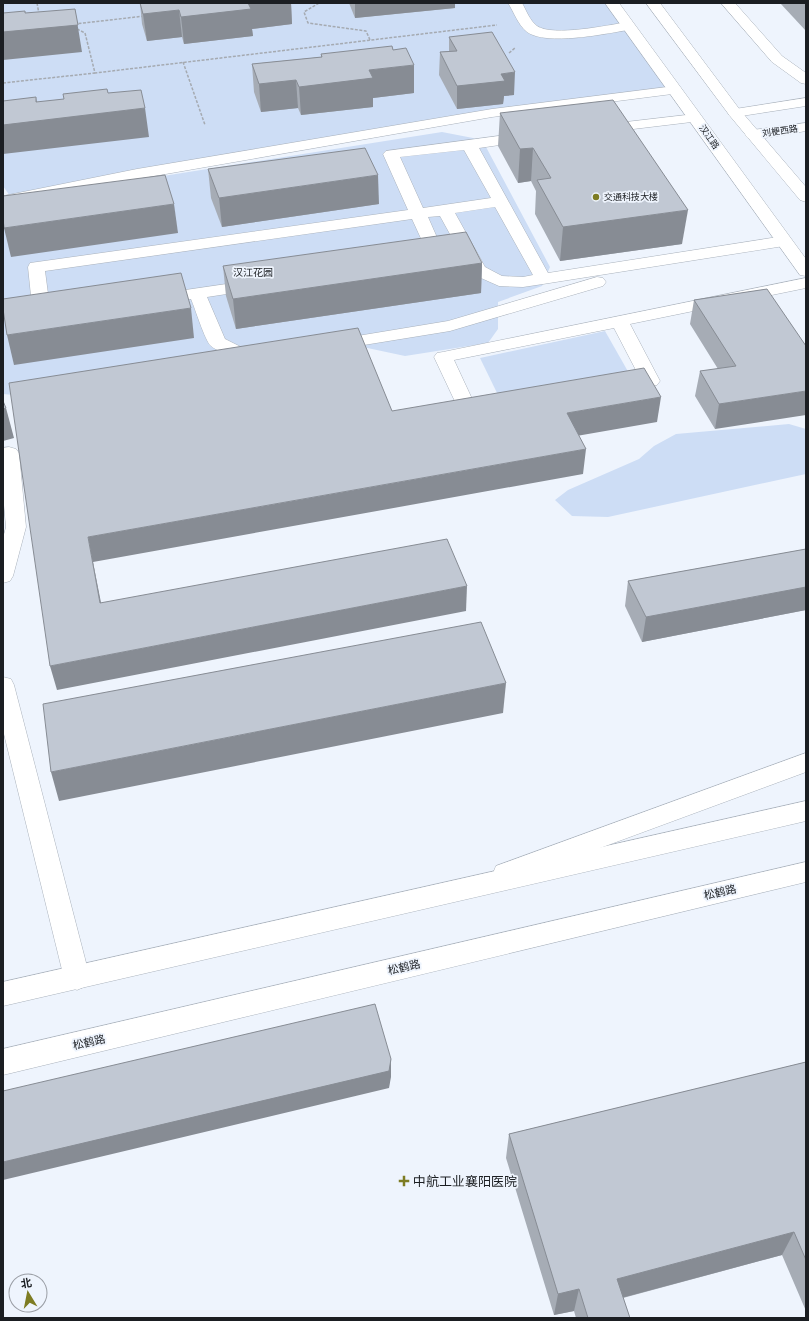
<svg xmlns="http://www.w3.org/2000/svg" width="809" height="1321" viewBox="0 0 809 1321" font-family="'IBM Plex Sans','Noto Sans SC',sans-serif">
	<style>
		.green { fill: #cdddf5 }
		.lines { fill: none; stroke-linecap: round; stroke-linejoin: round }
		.minor-casing { stroke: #aab2bc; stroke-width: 1 }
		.major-casing { stroke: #aab2bc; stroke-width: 1 }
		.path { stroke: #a5aab1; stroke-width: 1.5; stroke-dasharray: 3 1.5; stroke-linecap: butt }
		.minor { fill: #fff; fill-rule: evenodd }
		.major { fill: #fff; fill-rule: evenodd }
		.wall { fill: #a6acb5 }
		.shaded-wall { fill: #878c94 }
		.building { fill: #c1c8d3; stroke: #878c94 }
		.poi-dot { fill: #7d7c23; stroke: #eef4fd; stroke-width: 1.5 }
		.labels { text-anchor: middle; stroke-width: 3.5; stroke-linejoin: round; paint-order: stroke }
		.far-street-label { font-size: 9px; fill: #1b1e22; stroke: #eef4fd }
		.far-poi-label { font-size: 9px; fill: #1b1e22; stroke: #eef4fd; text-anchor: start }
		.far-neighbourhood-label { font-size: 10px; fill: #1b1e22; stroke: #eef4fd }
		.street-label { font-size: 11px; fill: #1b1e22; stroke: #eef4fd }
		.near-poi-label { font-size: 13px; fill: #1b1e22; stroke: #eef4fd; text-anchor: start }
	</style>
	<rect width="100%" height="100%" fill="#eef4fd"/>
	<g class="green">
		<path d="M3 3H612L675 90 492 113 12 199 3 186Z"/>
		<path d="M442 132 473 138 486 147 550 267 542 286 498 302V329L488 343 405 356 358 346 24 396 3 394V205L157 177Z"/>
		<path d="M605 331 630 375 498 395 480 358Z"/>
		<path d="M789 424 806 429V474L608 517 572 516 555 500 568 490 639 459 654 446 676 434Z"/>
	</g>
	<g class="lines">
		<defs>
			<g id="minor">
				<path d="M508 3H522C526 10 530 21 537 26 553 37 609 25 628 22L633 23 635 26 633 29 628 30C604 34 547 46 527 32 518 25 514 12 508 3Z"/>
				<path d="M721 3H735L782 56 806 73V84L801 83 772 62Z"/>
				<path d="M675 86 680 87 682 90 680 93 492 117 137 179 3 206V196L137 169 492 109Z"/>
				<path d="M806 98V106L735 117 730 116 728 113 730 110 735 109Z"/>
				<path d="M695 114 700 115 702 118 700 121 600 133 595 132 593 129 595 126 600 125Z"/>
				<path d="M806 123V131L753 140 748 138 745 135 748 132 753 130Z"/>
				<path d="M529 132 534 134 537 137 534 140 479 148 548 273 784 236 790 238 792 241 790 244 784 246 543 284 523 287 499 286 472 274 440 216 428 217 446 258 444 262 438 263 432 262 430 258 412 219 45 271 50 309 56 310 59 314 56 318 42 320 36 319 33 315 28 267 30 263 408 210 383 154 386 151ZM464 150 491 198 423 208 400 157ZM495 207 533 275 523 277 502 276 485 267 455 213Z"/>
				<path d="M597 277 603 278 606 282 603 286 450 331 333 350 327 349 324 345 327 341 333 340 448 321Z"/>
				<path d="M806 278V288L630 324 660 381 657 385C647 388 635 392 625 389L622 385 625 381 640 378 614 328 454 360 474 403 486 401 493 403 495 407 493 411 468 416 461 414 459 410 434 357 437 353 443 352Z"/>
				<path d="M254 280 260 281 263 285 260 289 207 297 225 339 241 347 264 352 267 356 264 360C251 363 222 355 211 346 205 341 195 308 191 299L158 304 152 303 149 299 152 295 158 294Z"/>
				<path d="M9 447 16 449 19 453 26 527 13 576 10 581 3 583V538L6 527 3 494V448Z"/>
				<path d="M3 677 11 679 14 685 90 978 86 986 77 990 68 986 64 978 3 730Z"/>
				<path d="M806 753V772L505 883 496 880 493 873 496 866Z"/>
			</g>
			<g id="major">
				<path d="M605 3H619L806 259V276L800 275Z"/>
				<path d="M646 3H660L740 110 806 187V202L800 200 730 116Z"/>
				<path d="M806 801V821L3 1006V982Z"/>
				<path d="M806 862V882L3 1075V1049Z"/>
			</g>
		</defs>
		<use href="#minor" class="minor-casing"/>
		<use href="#major" class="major-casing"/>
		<g class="path">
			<path d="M37 3 39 14"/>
			<path d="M319 3 304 12 308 23 366 31 370 40"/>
			<path d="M74 24 145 16"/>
			<path d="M77 29 85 33 95 73 497 25"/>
			<path d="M509 53 515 48"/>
			<path d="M183 62 205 125"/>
			<path d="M3 83 95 73"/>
		</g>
		<use href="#minor" class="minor"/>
		<use href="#major" class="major"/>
	</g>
	<g class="wall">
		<path d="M140 3H291L292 24 252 29 253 36 184 44 182 37 147 41 142 24Z"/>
		<path d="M349 3H455V8L355 18Z"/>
		<path d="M780 3H806V31Z"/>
		<path d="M449 37 514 95 504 96 503 104 457 109 439 75 440 52 449 51Z"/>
		<path d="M321 54 414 93 373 98V107L301 115 298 108 261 112 254 92 252 64 321 57Z"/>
		<path d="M500 113 682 244 560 261 535 214 536 191 531 181 518 183 498 146Z"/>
		<path d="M208 169 379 204 222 227 211 198Z"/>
		<path d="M482 263 481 293 236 329 226 296 223 266Z"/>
		<path d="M767 289 715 429 695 396 700 371 718 369 690 324 694 300Z"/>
		<path d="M806 549V610L642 642 625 606 628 581Z"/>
		<path d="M806 1062V1311L782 1255 623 1298 630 1318H576L574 1311 554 1315 506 1158 509 1134Z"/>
	</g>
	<g class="shaded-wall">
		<path d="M248 3H291L292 24 252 29 253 36 184 44 181 17Z"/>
		<path d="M355 3H455V8L355 18Z"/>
		<path d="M75 9 82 52 3 60V32L25 11 28 30Z"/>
		<path d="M179 10 182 37 147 41 143 14Z"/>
		<path d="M414 65V93L373 98V107L301 115 299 87 369 70Z"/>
		<path d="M515 72 514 95 504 96 503 104 457 109V86L501 74Z"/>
		<path d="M296 80 298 108 261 112 259 84Z"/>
		<path d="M36 97 40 120 145 108 149 137 3 154V125Z"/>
		<path d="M533 148 531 181 518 183 520 149Z"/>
		<path d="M378 175 379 204 222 227 219 198Z"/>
		<path d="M174 204 178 233 11 257 4 228Z"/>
		<path d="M688 210 682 244 560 261 563 227Z"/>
		<path d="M482 263 481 293 236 329 233 299Z"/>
		<path d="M191 308 194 338 14 365 7 335Z"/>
		<path d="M806 391V415L715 429 719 404Z"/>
		<path d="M661 397 657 422 565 438 567 413Z"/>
		<path d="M6 408 14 438 3 441V409Z"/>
		<path d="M586 449 583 474 93 562 106 628 100 603 88 537Z"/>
		<path d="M467 586 466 611 57 690 50 666Z"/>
		<path d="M806 587V610L642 642 646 617Z"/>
		<path d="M506 683 503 713 59 801 51 772Z"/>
		<path d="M391 1059V1077L389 1088 3 1180V1162Z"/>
		<path d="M794 1232 782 1255 610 1301 617 1279Z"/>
		<path d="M579 1289 574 1311 554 1315 558 1294Z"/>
	</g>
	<g class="building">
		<path d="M140 3H248L251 9 181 17 179 10 143 14Z"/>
		<path d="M75 9 78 25 3 32V13L25 11V13Z"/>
		<path d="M492 32 515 72 501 74 505 81 457 86 440 52 457 51 449 37Z"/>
		<path d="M392 46 393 50 406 48 414 65 369 70 373 78 299 87 296 80 259 84 252 64 322 57 321 54Z"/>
		<path d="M107 89 108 93 141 90 145 108 3 125V101L36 97V102L64 99 63 94Z"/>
		<path d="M613 100 688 210 563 227 537 180 551 178 533 148 520 149 500 113Z"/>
		<path d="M365 148 378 175 219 198 208 169Z"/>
		<path d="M165 175 174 204 4 228 3 218V196Z"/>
		<path d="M466 232 482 263 233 299 223 266Z"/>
		<path d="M181 273 191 308 7 335 3 309V299Z"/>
		<path d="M767 289 806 346V391L719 404 700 371 736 366 694 300Z"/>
		<path d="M358 328 392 411 644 368 661 397 567 413 586 449 88 537 100 603 447 539 467 586 50 666 9 383Z"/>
		<path d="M3 401 6 408 3 409Z"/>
		<path d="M806 549V587L646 617 628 581Z"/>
		<path d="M481 622 506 683 51 772 43 704Z"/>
		<path d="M375 1004 391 1059 389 1071 3 1162V1091Z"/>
		<path d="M806 1062V1260L794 1232 617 1279 630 1318H588L579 1289 558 1294 509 1134Z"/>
	</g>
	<g class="poi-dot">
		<circle cx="596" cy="197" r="4"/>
		<path d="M402 1175h4v4h4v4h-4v4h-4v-4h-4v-4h4z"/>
	</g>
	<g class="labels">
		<g class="far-street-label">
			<text transform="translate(780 131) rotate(-8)" y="3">刘梗西路</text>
			<text transform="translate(709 137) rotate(54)" y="3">汉江路</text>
		</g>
		<g class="far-poi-label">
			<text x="604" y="200">交通科技大楼</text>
		</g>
		<g class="far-neighbourhood-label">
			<text x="253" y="276">汉江花园</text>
		</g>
		<g class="street-label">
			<text transform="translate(720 892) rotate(-13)" y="4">松鹤路</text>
			<text transform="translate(404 967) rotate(-13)" y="4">松鹤路</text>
			<text transform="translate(89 1042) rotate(-13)" y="4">松鹤路</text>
		</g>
		<g class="near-poi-label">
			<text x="413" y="1186">中航工业襄阳医院</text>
		</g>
	</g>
	<rect width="809" height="1321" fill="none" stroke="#1b1e22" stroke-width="8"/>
	<g transform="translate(28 1293) rotate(350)"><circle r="19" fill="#eef4fd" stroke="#9a9ea5"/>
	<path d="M0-3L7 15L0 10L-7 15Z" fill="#7d7c23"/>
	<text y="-6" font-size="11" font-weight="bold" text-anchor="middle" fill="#1b1e22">北</text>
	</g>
</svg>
